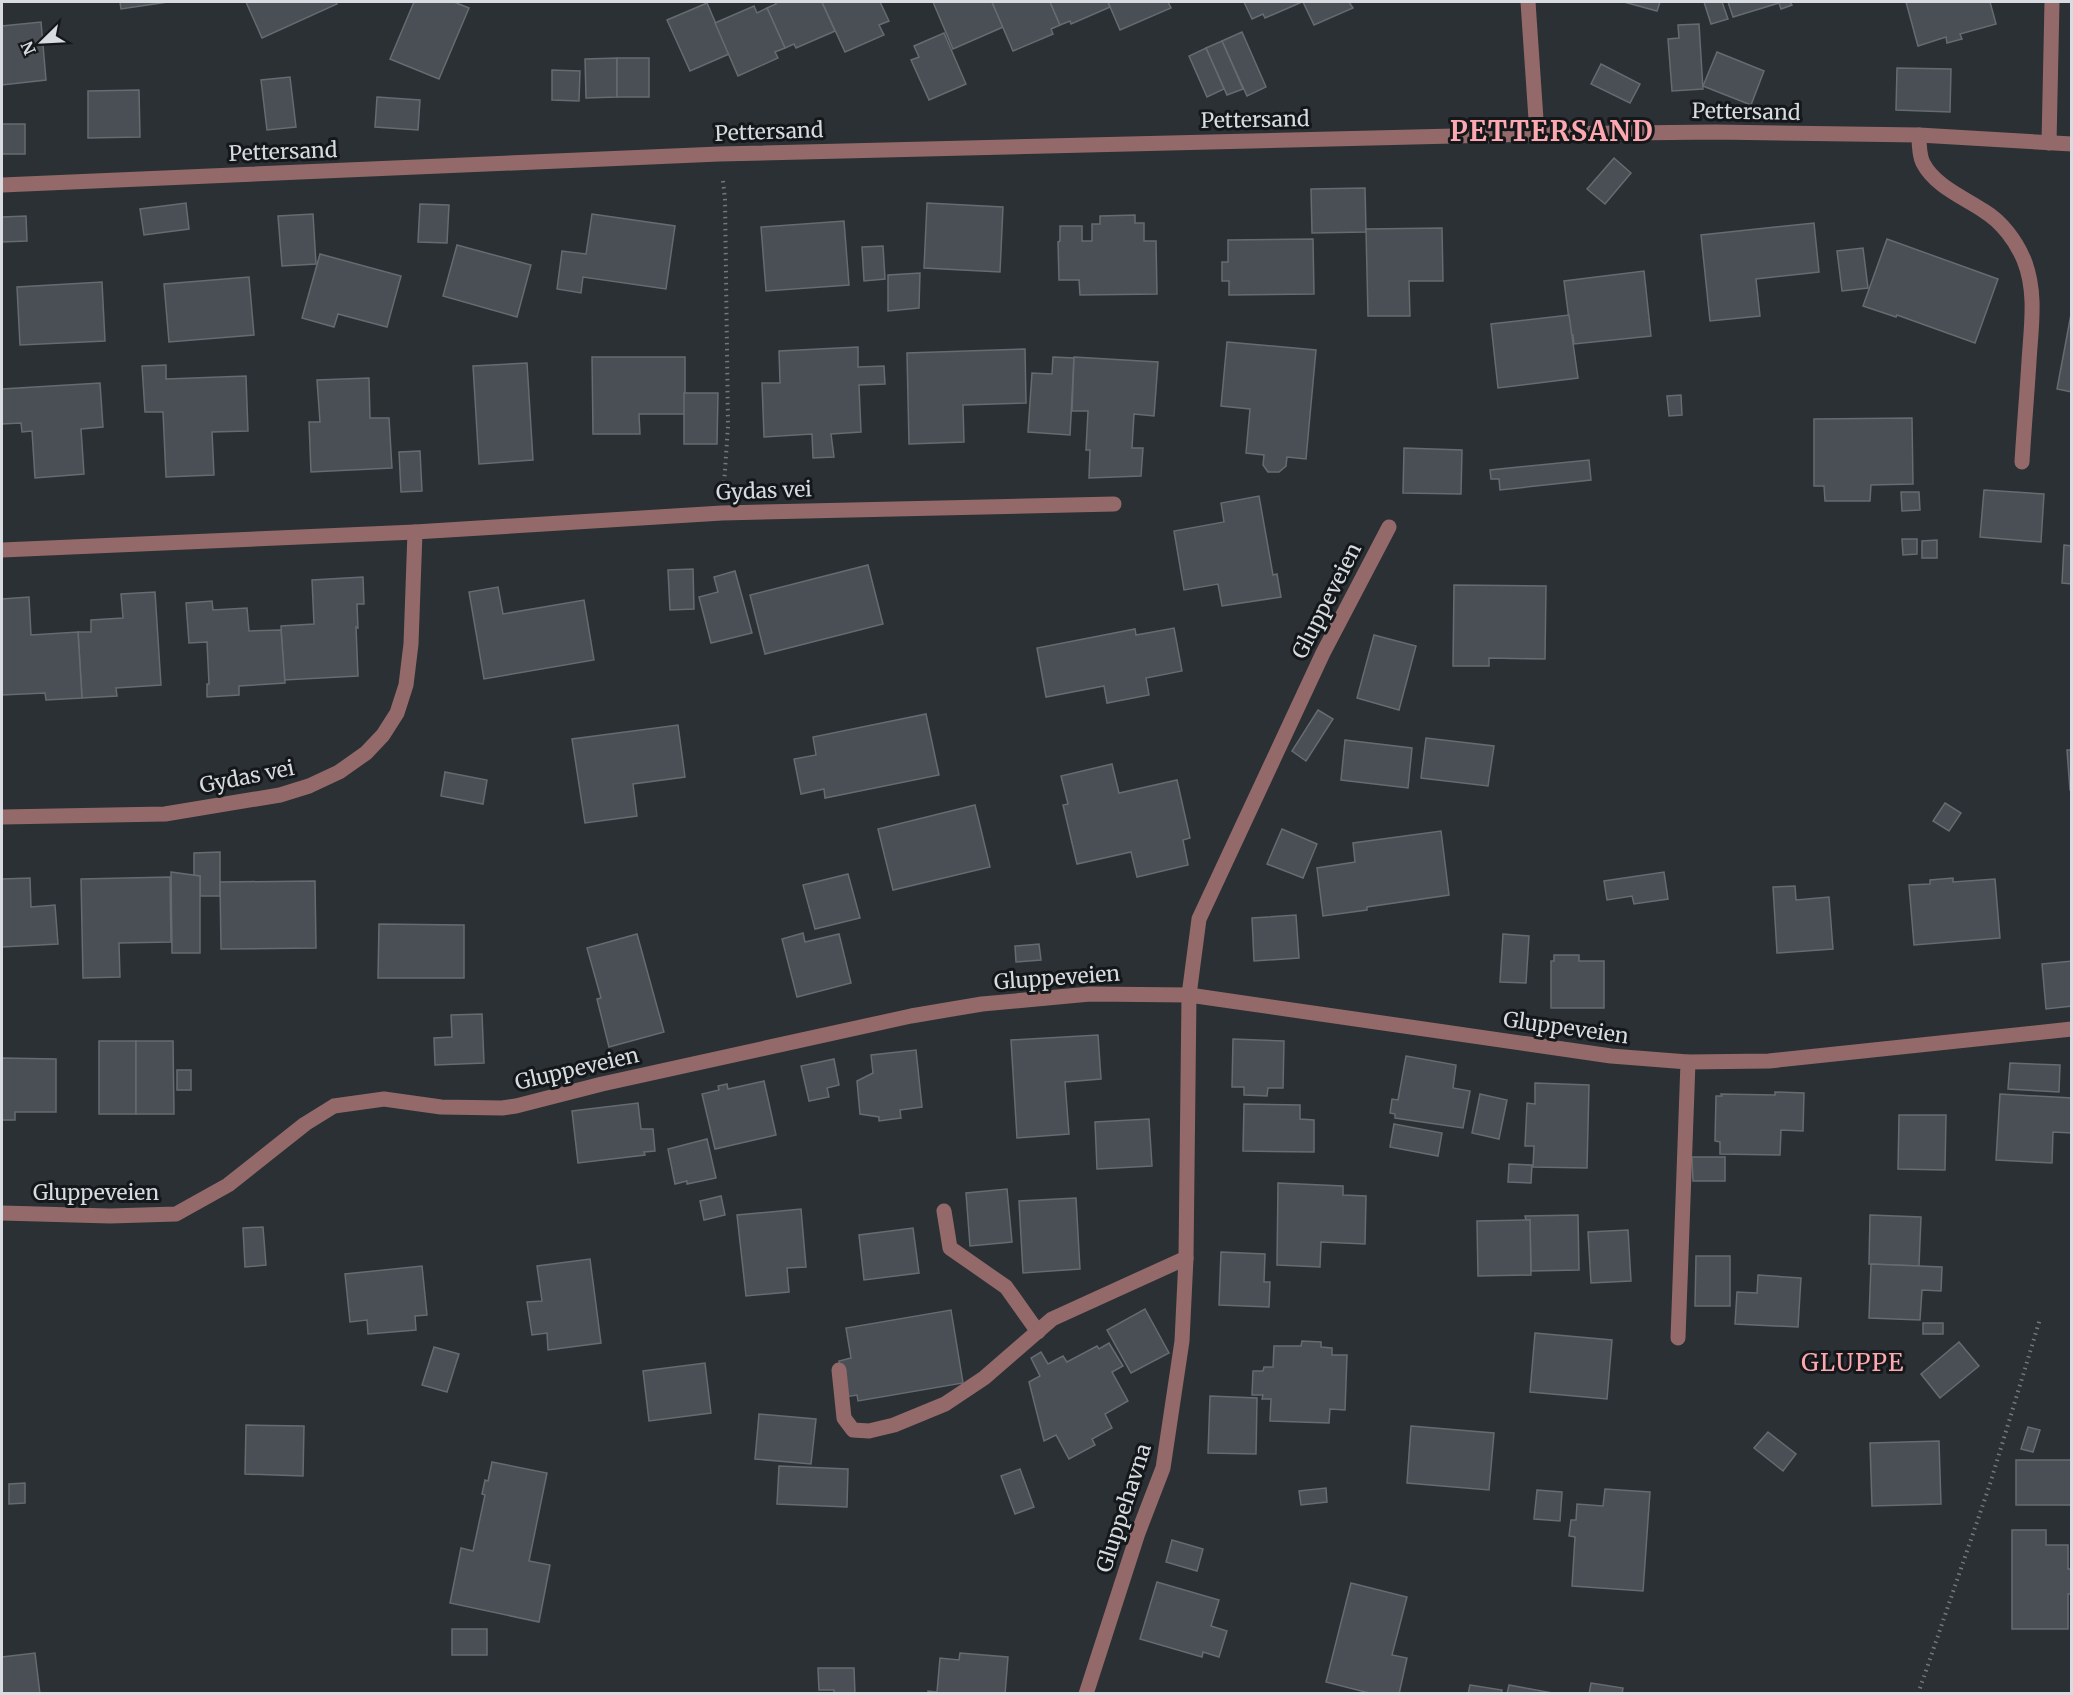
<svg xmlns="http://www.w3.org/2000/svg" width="2073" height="1695" viewBox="0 0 2073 1695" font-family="Merriweather,serif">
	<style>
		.building { fill: #4a4f55; stroke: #656b71; stroke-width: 1.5 }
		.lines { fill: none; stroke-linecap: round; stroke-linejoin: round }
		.path { stroke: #74787c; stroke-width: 4; stroke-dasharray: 1.5 4.5; stroke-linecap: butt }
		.minor { stroke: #936a69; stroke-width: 15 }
		.labels { text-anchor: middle; stroke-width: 6; stroke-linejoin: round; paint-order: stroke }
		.street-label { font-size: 21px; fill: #d8dbdf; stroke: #15181a }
		.quarter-label { font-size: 24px; letter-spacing: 1.5px; fill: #fda8b0; stroke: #15181a }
		.district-label { font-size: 27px; font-weight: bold; letter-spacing: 1.5px; fill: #fda8b0; stroke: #15181a }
	</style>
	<rect width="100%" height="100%" fill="#2b3035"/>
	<g class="building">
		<path d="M120 2H168L121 9Z"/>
		<path d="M246 2H336L337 4 262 38Z"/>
		<path d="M414 2H454L469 8 439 79 390 59Z"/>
		<path d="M775 2H822L835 31 796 48 794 44 785 48 767 8 776 4Z"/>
		<path d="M822 2H880L889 21 879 25 884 35 845 52Z"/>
		<path d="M933 2H992L1003 27 953 49Z"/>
		<path d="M992 2H1050L1060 25 1051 29 1053 34 1013 51Z"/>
		<path d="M1050 2H1108L1110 7 1071 24 1070 21 1060 25Z"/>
		<path d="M1108 2H1168L1171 8 1120 30Z"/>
		<path d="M1244 2H1302L1265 18 1263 14 1252 19Z"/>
		<path d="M1303 2H1349L1353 8 1314 25Z"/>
		<path d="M1624 2H1660L1657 11Z"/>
		<path d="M1704 2H1722L1728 19 1711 24Z"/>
		<path d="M1728 2H1790L1792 5 1781 9 1779 3 1733 17Z"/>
		<path d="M1906 2H1990L1996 24 1960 34 1962 39 1947 43 1946 37 1918 46Z"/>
		<path d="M707 3 729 54 690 71 667 20Z"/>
		<path d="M754 6 757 13 767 8 785 48 775 52 778 58 738 76 715 23Z"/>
		<path d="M41 22 46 80 2 85V26Z"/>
		<path d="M1699 24 1703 89 1672 91 1668 39 1679 38 1678 25Z"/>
		<path d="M1242 32 1266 87 1247 96 1222 41Z"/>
		<path d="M944 33 966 84 929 100 911 60 919 57 914 46Z"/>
		<path d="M1222 41 1243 89 1227 95 1206 48Z"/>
		<path d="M1206 48 1224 89 1207 97 1189 56Z"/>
		<path d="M1717 52 1764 71 1751 105 1703 86Z"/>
		<path d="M617 58V97L586 98 585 59Z"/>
		<rect x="617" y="58" width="32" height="39"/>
		<path d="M1601 64 1640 84 1630 103 1591 84Z"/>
		<path d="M1897 68 1951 69 1950 112 1896 110Z"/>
		<path d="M552 70 580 71 579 101 552 100Z"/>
		<path d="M290 77 296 127 267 130 261 80Z"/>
		<path d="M139 90 140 137 88 138V91Z"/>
		<path d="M377 97 420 100 418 130 375 127Z"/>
		<rect x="2" y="124" width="23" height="30"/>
		<path d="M1614 158 1631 173 1605 204 1587 189Z"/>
		<path d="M1365 188 1366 232 1312 233 1311 189Z"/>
		<path d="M186 203 189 229 144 235 140 209Z"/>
		<path d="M927 203 1003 207 1000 272 924 268Z"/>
		<path d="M420 204 449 205 447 243 418 242Z"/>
		<path d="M313 214 316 264 282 266 278 216Z"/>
		<path d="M592 214 675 226 666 289 583 277 581 293 557 289 562 251 586 254Z"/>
		<path d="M1135 215V223H1144V241H1156L1157 294 1080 295 1079 280H1059L1058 242 1060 241V226H1082V241H1092V224H1100V216Z"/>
		<path d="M26 216 27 241 2 242V217Z"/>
		<path d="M844 221 849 285 766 291 761 227Z"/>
		<path d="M1814 223 1819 272 1756 279 1760 316 1710 321 1701 235Z"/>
		<path d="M1442 228 1443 281H1409L1410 316H1368L1366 229Z"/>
		<path d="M1313 239 1314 294 1229 295V281H1222V262H1228V240Z"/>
		<path d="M1887 239 1998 279 1975 343 1897 315 1896 317 1863 306Z"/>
		<path d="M457 245 531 265 517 317 443 296Z"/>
		<path d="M883 246 885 279 864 281 862 247Z"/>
		<path d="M1863 248 1868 288 1842 291 1837 251Z"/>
		<path d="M320 254 401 276 387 327 338 314 334 327 302 318Z"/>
		<path d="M1644 271 1651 336 1574 344 1573 335H1571L1564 281Z"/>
		<path d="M920 273 919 308 888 311V275Z"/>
		<path d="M249 277 254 335 169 342 164 284Z"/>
		<path d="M102 282 105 341 20 345 17 287Z"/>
		<path d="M2072 309V392L2057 389Z"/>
		<path d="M1569 315 1578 378 1498 388 1491 324Z"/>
		<path d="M1227 342 1316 350 1306 459 1287 457 1286 466 1279 472H1268L1263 465 1264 455 1246 453 1250 409 1221 406Z"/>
		<path d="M858 347V367L884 366 885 384 859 385 861 432 831 434 834 457 813 458 812 434 764 437 762 383H780L779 351Z"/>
		<path d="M1025 349 1026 403 963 405 964 442 909 444 907 353Z"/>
		<path d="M592 357H685V414H639L640 434H593Z"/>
		<path d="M1053 357 1074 358 1070 435 1028 432 1032 373 1052 374Z"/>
		<path d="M1074 357 1158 362 1154 416 1134 414 1132 448H1143L1141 476 1089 478 1090 450H1086L1088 411H1072Z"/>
		<path d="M527 363 533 460 479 464 473 366Z"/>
		<path d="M166 365V379L246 376 248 431 212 432 214 475 166 477 163 412H145L142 366Z"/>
		<path d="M369 378 370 418H389L392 468 311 472 309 422H320L317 380Z"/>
		<path d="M100 383 103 427 81 429 84 474 35 478 32 431 22 432 21 423 2 424V389Z"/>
		<path d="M684 393H718L717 444H684Z"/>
		<path d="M1681 395 1682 415 1669 416 1667 396Z"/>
		<path d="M1912 418 1913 484 1871 485 1870 501H1825L1824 486H1814V419Z"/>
		<path d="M1404 448 1462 450 1461 494 1403 493Z"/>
		<path d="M420 451 422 491 401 492 399 452Z"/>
		<path d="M1589 460 1591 480 1500 490 1499 479H1491L1490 470Z"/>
		<path d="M1984 490 2044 494 2041 542 1980 537Z"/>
		<path d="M1901 492H1919L1920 510 1902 511Z"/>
		<path d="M1259 496 1273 575 1277 574 1281 597 1222 606 1218 584 1184 590 1174 531 1224 522 1221 503Z"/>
		<path d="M1902 539H1917V554L1903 555Z"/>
		<path d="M1937 540V558H1922V541Z"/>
		<path d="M2064 545 2072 546V584L2062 583Z"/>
		<path d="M868 565 883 624 765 654 750 595Z"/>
		<path d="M693 569 694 609 670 610 668 570Z"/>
		<path d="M735 571 752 633 711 643 699 597 718 592 714 577Z"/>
		<path d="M363 577 364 604H357L358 628 356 627 358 676 284 680 281 626 314 624 312 580Z"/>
		<path d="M1454 585 1546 586 1545 659 1489 658V666H1453Z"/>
		<path d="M498 587 503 614 584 600 594 660 484 679 469 592Z"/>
		<path d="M155 592 161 685 116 688 117 696 82 698 78 632H91V620L123 618 121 594Z"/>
		<path d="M29 597 31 635 78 632 82 698 46 700 45 693 2 695V599Z"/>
		<path d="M212 601 213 610 247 608 249 631 281 630 285 683 239 686V695L207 697V684H209L207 642 189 643 186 603Z"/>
		<path d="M1174 628 1182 671 1146 678 1149 695 1107 703 1104 686 1046 697 1037 648 1135 629 1136 635Z"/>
		<path d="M1374 635 1416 646 1399 710 1357 698Z"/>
		<path d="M1318 710 1333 719 1306 761 1292 751Z"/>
		<path d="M926 714 939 775 825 798 824 789 801 794 794 759 816 755 813 737Z"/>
		<path d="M678 725 685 777 633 784 637 816 585 823 572 739Z"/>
		<path d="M1426 738 1494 746 1488 786 1421 778Z"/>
		<path d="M1345 740 1412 748 1408 788 1341 780Z"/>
		<path d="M2067 750H2072V790H2070Z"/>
		<path d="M1112 764 1119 793 1177 780 1190 838 1183 840 1188 865 1137 877 1131 852 1077 864 1063 805 1068 804 1061 776Z"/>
		<path d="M445 772 487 780 483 804 441 796Z"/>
		<path d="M1945 803 1961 813 1949 831 1933 821Z"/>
		<path d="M975 805 990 867 893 890 878 829Z"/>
		<path d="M1282 829 1317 844 1303 878 1267 864Z"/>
		<path d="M1441 831 1449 895 1367 907V910L1323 916 1317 868 1355 862 1353 843Z"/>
		<path d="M220 852V896H200V876H194V853Z"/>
		<path d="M171 872 200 876V953H172Z"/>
		<path d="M1664 872 1668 899 1634 904 1632 896 1607 900 1604 881Z"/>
		<path d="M848 874 860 918 815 929 803 885Z"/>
		<path d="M170 877 171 942 119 943 120 977 83 978 81 879Z"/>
		<path d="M30 878 31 907 55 905 58 944 2 947V879Z"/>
		<path d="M1953 878V882L1995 879 2000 938 1914 945 1909 885 1930 884V880Z"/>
		<path d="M315 881 316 948 221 949 220 882Z"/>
		<path d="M1795 886 1796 900 1829 897 1833 949 1777 953 1773 887Z"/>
		<path d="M1296 915 1299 958 1254 961 1252 918Z"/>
		<path d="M379 924 464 925V978H378Z"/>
		<path d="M803 933 805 942 839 934 851 983 797 997 782 939Z"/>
		<path d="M637 934 664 1032 609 1047 597 999 601 998 587 948Z"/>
		<path d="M1503 934 1529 936 1526 983 1500 982Z"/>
		<path d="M1039 944 1041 960 1016 962 1015 946Z"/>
		<path d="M1554 955H1579V961H1604V1008H1551V961H1554Z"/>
		<path d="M2072 961V1006L2046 1009 2042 964Z"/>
		<path d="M482 1014 484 1063 435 1065 434 1038 452 1037 451 1015Z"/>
		<path d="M1098 1035 1101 1079 1065 1082 1069 1134 1017 1138 1011 1040Z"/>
		<path d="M1233 1039 1284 1041 1283 1088H1268L1267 1096 1244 1095V1087H1232Z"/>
		<rect x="99" y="1041" width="37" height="73"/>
		<path d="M136 1041H173L174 1114H136Z"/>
		<path d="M916 1050 922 1107 900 1110 901 1118 879 1121V1117L860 1114 857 1081 873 1073 871 1055Z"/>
		<path d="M1406 1056 1456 1065 1453 1088 1470 1091 1463 1128 1395 1118V1114L1390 1113 1392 1099 1398 1100Z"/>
		<path d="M2 1058 56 1059V1112H15V1120H2Z"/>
		<path d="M834 1059 839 1085 827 1088 829 1097 809 1101 801 1066Z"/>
		<path d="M2010 1063 2060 1065 2059 1092 2008 1089Z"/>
		<rect x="177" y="1070" width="14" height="20"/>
		<path d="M764 1081 776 1135 715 1149 702 1094 719 1090 718 1086 727 1084 728 1089Z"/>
		<path d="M1535 1083 1589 1085 1587 1168 1533 1167 1534 1146H1525L1527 1103 1535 1104Z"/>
		<path d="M1775 1092 1804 1093 1803 1131 1781 1130 1780 1155 1720 1154V1142L1715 1141 1716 1096H1722L1721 1094 1775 1095Z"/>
		<path d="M1480 1094 1507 1100 1499 1139 1472 1133Z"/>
		<path d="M2000 1094 2072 1098V1133L2053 1132 2052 1163 1996 1160Z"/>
		<path d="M638 1103 641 1129H653L655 1151 644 1152 645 1155 578 1163 572 1111Z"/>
		<path d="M1244 1104 1300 1105V1119L1314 1120V1152L1243 1151Z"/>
		<path d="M1899 1115H1946L1945 1170 1898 1169Z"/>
		<path d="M1149 1119 1152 1166 1097 1169 1095 1122Z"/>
		<path d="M1394 1124 1442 1133 1438 1156 1390 1147Z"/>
		<path d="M707 1139 716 1178 687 1184V1181L675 1184 668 1149Z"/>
		<path d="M1692 1157H1725V1181H1693Z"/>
		<path d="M1509 1164 1532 1165 1531 1183 1508 1182Z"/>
		<path d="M1278 1183 1343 1186V1195L1366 1196 1365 1244 1321 1242 1320 1267 1277 1265Z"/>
		<path d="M1007 1189 1012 1242 970 1246 966 1193Z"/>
		<path d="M721 1196 725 1215 704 1220 700 1201Z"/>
		<path d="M1076 1198 1080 1269 1023 1273 1019 1201Z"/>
		<path d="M801 1209 806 1267 787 1268 789 1292 746 1296 737 1215Z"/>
		<path d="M1578 1215 1579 1270 1531 1271 1530 1220H1526L1525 1216Z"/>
		<path d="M1870 1215 1921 1217 1919 1266 1869 1264Z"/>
		<path d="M1530 1220 1531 1275 1478 1276 1477 1221Z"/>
		<path d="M263 1227 266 1265 245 1267 243 1228Z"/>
		<path d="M913 1228 919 1273 864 1280 859 1235Z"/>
		<path d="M1628 1230 1631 1281 1591 1283 1588 1232Z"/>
		<path d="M1221 1252 1265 1254 1264 1282H1270L1269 1307 1219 1305Z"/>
		<path d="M1696 1256H1730V1306H1695Z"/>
		<path d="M590 1259 601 1343 548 1350 547 1333 532 1335 527 1302 542 1301 537 1266Z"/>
		<path d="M1871 1264 1942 1267 1941 1291 1922 1290 1920 1320 1869 1318Z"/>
		<path d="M422 1266 427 1315 415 1316 416 1330 368 1334 367 1320 350 1322 345 1274Z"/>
		<path d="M1758 1275 1801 1278 1798 1327 1735 1324 1737 1292 1757 1293Z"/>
		<path d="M1145 1309 1169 1353 1131 1373 1107 1330Z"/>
		<path d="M951 1310 963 1383 858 1401 857 1395 845 1397 839 1361 851 1358 846 1328Z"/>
		<rect x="1923" y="1323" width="20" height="11"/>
		<path d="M1535 1333 1612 1340 1607 1399 1530 1392Z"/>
		<path d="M1302 1341 1321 1342V1347L1332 1348V1355H1347L1345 1410 1330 1409 1329 1423 1270 1421 1271 1399H1262L1263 1395H1252L1253 1371H1263L1264 1367H1273L1274 1346H1301Z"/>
		<path d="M1959 1342 1979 1366 1940 1398 1921 1374Z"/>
		<path d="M1109 1343 1123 1366 1112 1372 1128 1401 1105 1414 1112 1428 1092 1439 1095 1445 1069 1459 1056 1435 1044 1441 1029 1382 1040 1376 1031 1358 1041 1352 1048 1364 1063 1356 1067 1362 1097 1346 1099 1349Z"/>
		<path d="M434 1347 459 1354 447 1392 422 1385Z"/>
		<path d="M705 1363 711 1413 649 1421 643 1371Z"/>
		<path d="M1210 1396 1257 1398 1256 1454 1208 1453Z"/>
		<path d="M759 1414 816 1419 811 1464 755 1459Z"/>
		<path d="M246 1425 304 1426 303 1476 245 1474Z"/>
		<path d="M1411 1426 1494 1433 1489 1490 1407 1483Z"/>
		<path d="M2028 1427 2040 1430 2033 1452 2021 1449Z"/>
		<path d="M1768 1432 1796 1454 1783 1471 1754 1448Z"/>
		<path d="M1939 1441 1941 1504 1872 1506 1870 1443Z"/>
		<rect x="2016" y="1460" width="56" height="45"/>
		<path d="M492 1462 547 1473 529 1561 550 1565 539 1622 450 1603 461 1548 473 1551 485 1495 482 1494 485 1480 488 1481Z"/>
		<path d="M779 1466 848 1469 847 1507 777 1504Z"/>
		<path d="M1020 1469 1034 1507 1015 1514 1001 1476Z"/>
		<path d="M25 1483V1503L9 1504V1484Z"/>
		<path d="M1326 1488 1327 1502 1301 1505 1299 1491Z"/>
		<path d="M1605 1489 1650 1492 1643 1591 1572 1586 1575 1537 1569 1536 1571 1520H1576L1577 1504 1603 1506Z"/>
		<path d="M1537 1490 1562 1492 1560 1521 1534 1519Z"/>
		<path d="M2012 1530H2046V1545H2068V1569H2071V1594H2068V1629H2012Z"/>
		<path d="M1172 1540 1203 1549 1197 1571 1166 1562Z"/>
		<path d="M1157 1582 1219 1600 1211 1626 1227 1631 1219 1657 1203 1652 1202 1657 1140 1639Z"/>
		<path d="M1351 1583 1407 1597 1392 1655 1407 1658 1399 1694H1373L1326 1682Z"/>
		<rect x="452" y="1629" width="35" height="26"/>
		<path d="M35 1653 40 1694H2V1657Z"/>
		<path d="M960 1653 1008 1657 1005 1694H928V1691L937 1692 940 1658 959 1660Z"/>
		<path d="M818 1668H854L855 1694H834V1690H819Z"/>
		<path d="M1591 1683 1623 1688 1622 1694H1589Z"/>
		<path d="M1470 1685 1502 1690 1501 1694H1468Z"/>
		<path d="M1509 1685 1558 1694H1507Z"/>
	</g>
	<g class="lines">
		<g class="path">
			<path d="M723 181 725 199 728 426 724 485"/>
			<path d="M1918 1694 1990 1484 2040 1319"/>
		</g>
		<g class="minor">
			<path d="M1528 2 1537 134"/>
			<path d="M1919 135C1919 144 1919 155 1923 163 1935 186 1963 197 1984 211 2002 222 2016 241 2024 260 2037 292 2031 328 2029 361 2027 394 2024 428 2022 462"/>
			<path d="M2049 143 2052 2"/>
			<path d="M2 185 719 154 1537 134 1716 132 1919 135 2072 144"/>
			<path d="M2 550 415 532 722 513 1114 504"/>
			<path d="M2 817 165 814 280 795 309 786 339 772 366 753 383 735 397 713 406 685 411 644 415 532"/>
			<path d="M944 1211 950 1248 1006 1287 1038 1332"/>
			<path d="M2 1213 110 1216 176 1214 228 1185 305 1124 334 1106 384 1099 441 1107 502 1108 516 1106 602 1084 911 1016 982 1004 1090 994 1189 995 1611 1056 1688 1062 1769 1061 2072 1029"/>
			<path d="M1678 1338 1688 1062"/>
			<path d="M839 1370 844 1418 853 1430 869 1431 894 1425 945 1404 984 1378 1052 1319 1186 1258"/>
			<path d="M1086 1694 1138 1533 1163 1468 1182 1341 1186 1258 1189 995 1199 919 1323 653 1389 527"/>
		</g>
	</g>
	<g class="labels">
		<g class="street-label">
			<text transform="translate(1746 112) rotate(1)" y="7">Pettersand</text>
			<text transform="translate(1255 120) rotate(-1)" y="7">Pettersand</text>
			<text transform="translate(769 132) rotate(-2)" y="7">Pettersand</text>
			<text transform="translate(283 152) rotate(-2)" y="7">Pettersand</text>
			<text transform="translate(764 491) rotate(-2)" y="7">Gydas vei</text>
			<text transform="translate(1327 601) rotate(-63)" y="7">Gluppeveien</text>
			<text transform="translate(247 777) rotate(-11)" y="7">Gydas vei</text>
			<text transform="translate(1057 978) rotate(-4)" y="7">Gluppeveien</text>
			<text transform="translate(1566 1028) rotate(8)" y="7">Gluppeveien</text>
			<text transform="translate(577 1069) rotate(-13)" y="7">Gluppeveien</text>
			<text x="96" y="1200">Gluppeveien</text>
			<text transform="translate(1124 1508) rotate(-72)" y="7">Gluppehavna</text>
		</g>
		<g class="quarter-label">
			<text x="1853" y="1371">GLUPPE</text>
		</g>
		<g class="district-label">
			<text x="1552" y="141">PETTERSAND</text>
		</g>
	</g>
	<rect width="2073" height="1695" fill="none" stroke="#d8dbdf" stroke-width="6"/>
	<g transform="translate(42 42) rotate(246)" stroke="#15181a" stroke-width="4.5" paint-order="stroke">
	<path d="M0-4.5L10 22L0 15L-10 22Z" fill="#d8dbdf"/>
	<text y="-9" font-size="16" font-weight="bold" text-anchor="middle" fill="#d8dbdf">N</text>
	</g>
</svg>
